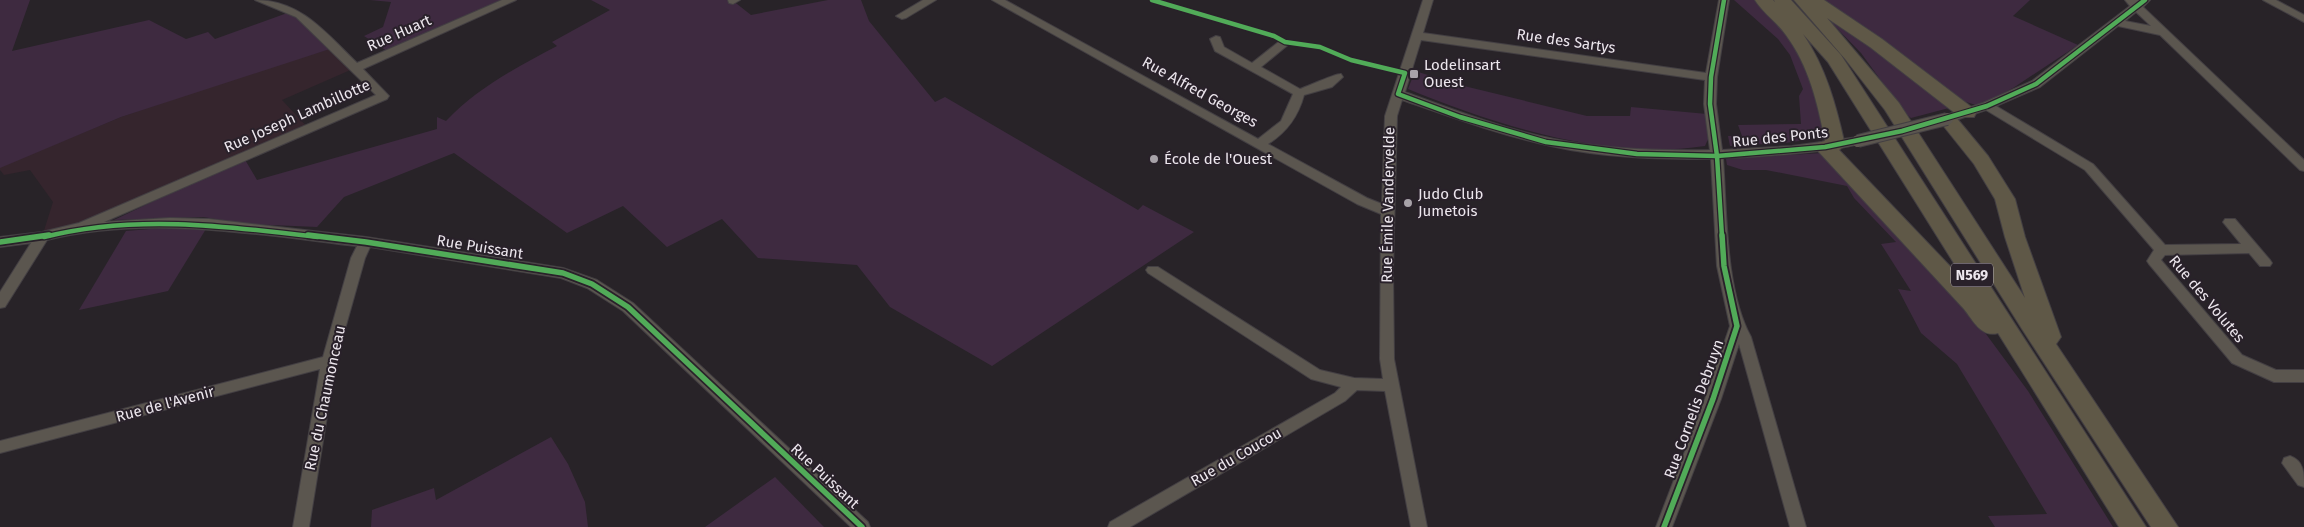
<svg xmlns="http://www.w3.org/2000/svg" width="2304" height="527" viewBox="0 0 2304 527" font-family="'Fira Sans',sans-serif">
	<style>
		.industrial { fill: #35252d }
		.green { fill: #3e2a40 }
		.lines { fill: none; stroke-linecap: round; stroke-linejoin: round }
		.minor-casing { stroke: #433f43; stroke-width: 2 }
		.highway-casing { stroke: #433f43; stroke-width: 2 }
		.minor { fill: #5b564f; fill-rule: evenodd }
		.highway { fill: #5f5847; fill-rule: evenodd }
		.minor-bridge-casing { stroke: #433f43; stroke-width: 14; stroke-linecap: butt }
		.minor-bridge { stroke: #5b564f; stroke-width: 12 }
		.cycleway-far1-casing { stroke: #29212a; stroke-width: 7 }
		.cycleway-casing { stroke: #29212a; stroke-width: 9 }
		.cycleway-far1 { stroke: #51ab58; stroke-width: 4.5 }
		.cycleway { stroke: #51ab58; stroke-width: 5.5 }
		.poi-dot { fill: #a7a2a8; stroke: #29212a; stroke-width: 2 }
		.labels { text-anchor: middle; stroke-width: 4; stroke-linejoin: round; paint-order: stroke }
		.shield { fill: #29212a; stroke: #b2abb2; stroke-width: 1 }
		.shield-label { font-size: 14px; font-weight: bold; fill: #ece6ed }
		.street-label { font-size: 15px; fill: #ece6ed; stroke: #29212a }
		.poi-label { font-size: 15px; fill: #ece6ed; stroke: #29212a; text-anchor: start }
	</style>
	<rect width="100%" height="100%" fill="#282328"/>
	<path class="industrial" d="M333 48 355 68 282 100 310 130 42 237 53 202 30 170 4 175 0 170V167L121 117 259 70Z"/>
	<g class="green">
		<path d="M0 0H30L12 51 149 20 186 39 208 32 215 39 290 12 333 48 121 117 0 168Z"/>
		<path d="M370 0H511L390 53 364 36 383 27 391 2Z"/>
		<path d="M591 0H732L751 15 828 0H861L869 21 935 102 945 97 1138 210 1143 205 1194 232 992 366 890 307 857 265 758 258 722 219 667 247 623 206 567 233 454 153 344 197 317 227 248 224 203 217 114 220 244 158 257 180 437 129V117L446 121C477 88 517 67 557 46L552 42 610 10Z"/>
		<path d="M1734 0H1760L1793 37 1817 86 1828 137 1785 143 1730 146 1728 136H1742L1738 125 1801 124 1799 96 1803 89 1790 55 1778 39Z"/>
		<path d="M1821 0H2030L2013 16 2078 45 2013 88 1979 106 1963 101Z"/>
		<path d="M1822 7 1949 108 1911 118 1904 112 1861 53 1828 19Z"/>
		<path d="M1415 71 1464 86 1587 116H1630L1631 107 1707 114 1709 137 1705 146C1606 161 1499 126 1408 89Z"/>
		<path d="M1822 153 1986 334 2028 391 2113 527H1995L1988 516 2047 514 1957 364 1921 333 1898 289 1911 291 1881 244 1896 242 1854 198 1847 186 1766 170H1743L1727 165 1726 159Z"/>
		<path d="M209 224 168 291 79 310 126 231Z"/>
		<path d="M551 437 568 464 585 502 588 527H371L372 510 434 488 436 500Z"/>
		<path d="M775 477 824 527H705Z"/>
	</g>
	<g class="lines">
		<defs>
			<g id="minor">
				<path d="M255 0C301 0 326 33 357 63L502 0H516L363 69 389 96 387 99 104 222 170 218 209 219 366 237 563 268 597 280 633 303 868 522 870 527H851L623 311 587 288 561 278 370 247 365 258 336 361 309 527H293L320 369 0 453V441L323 357 351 258 357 246C255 234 148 215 47 240L5 307 0 308V292L31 243 0 247V237L42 232 79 223 376 95 296 17Z"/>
				<path d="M728 0H740L733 4 729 3Z"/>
				<path d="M923 0H936L906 18 902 19 896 16Z"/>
				<path d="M992 0H1005L1258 139 1281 121 1293 94 1215 51 1210 39 1216 36 1220 37 1224 47 1252 63 1281 40H1289V44L1261 67 1300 89C1309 86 1336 73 1341 74L1343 77 1332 87 1304 95C1298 117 1287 132 1268 144L1367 198 1382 204 1385 116 1423 0H1433L1423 33 1706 73 1719 0H1729L1717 77 1716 104 1722 150 1792 146 1858 137 1864 141C1856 151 1743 158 1723 158 1727 212 1725 290 1751 337L1806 527H1790L1739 344 1721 399 1672 527H1656L1705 399 1730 326 1717 266 1711 159C1659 159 1603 158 1551 146 1500 135 1451 117 1402 100L1397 116 1393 271 1394 359 1427 527H1411L1385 391 1357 390 1345 401 1130 527H1108L1110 522 1335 393 1341 387 1311 379 1148 273 1146 270 1148 267H1158L1320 370 1354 378 1383 379 1380 359 1381 214 1357 204ZM1421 40 1705 80 1704 104 1710 150C1659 151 1604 149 1554 139 1503 129 1454 110 1405 92Z"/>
				<path d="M2125 0H2150L2143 7 2304 160V171L2300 170 2160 35 2118 26 2040 87 1996 106 2093 164 2165 245 2241 244 2223 222 2225 219H2235L2270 260 2272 263 2270 266H2260L2249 253 2165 255 2161 260 2242 355 2276 370H2304V382H2274L2232 363 2149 264 2147 261 2154 250 2085 170 1986 110 1947 123 1941 119 1943 116 1983 103 2032 81 2130 6ZM2136 12 2151 26 2125 21Z"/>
				<path d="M2263 0H2276L2304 15V22Z"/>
				<path d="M2290 456C2304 461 2304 473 2304 487L2298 485 2282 463 2284 458Z"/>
			</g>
			<g id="highway">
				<path d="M1755 0H1773L1775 2 1774 0H1791L1841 55 2146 527H2119L1998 333C1981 338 1973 320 1964 309L1818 151 1815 147 1818 143 1825 141C1818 104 1809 66 1786 35 1777 22 1763 13 1755 0ZM1803 34 1828 62 1967 284 1839 150 1845 145C1836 105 1826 68 1803 34Z"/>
				<path d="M1794 0H1824L1882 39 1974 109 1976 113 1974 117H1960L1870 47 1827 18 1899 103 2025 298 2005 237 1995 199 1974 164 1938 119 1940 115H1954L1988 156 2015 199 2025 237 2061 337 2056 344 2178 527H2151L2022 329 1885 110 1846 60Z"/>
			</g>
		</defs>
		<use href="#minor" class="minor-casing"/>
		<use href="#highway" class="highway-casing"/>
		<use href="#minor" class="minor"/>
		<use href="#highway" class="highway"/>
		<defs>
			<path id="minor-bridge" d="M1858 141 1947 119"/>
		</defs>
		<use href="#minor-bridge" class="minor-bridge-casing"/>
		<use href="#minor-bridge" class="minor-bridge"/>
		<defs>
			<g id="cycleway-far1">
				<path d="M1152 0 1274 36 1285 42 1320 47 1351 60 1405 73 1398 94 1460 117 1546 142 1637 154 1717 156 1825 147 1902 131 1987 106 2036 84 2145 0"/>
				<path d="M44 237C134 214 227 226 318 237"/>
				<path d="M1722 237 1717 156 1710 104 1711 77 1724 0"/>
			</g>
			<g id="cycleway">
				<path d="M308 235 366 242 563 273 592 284 628 307 862 527"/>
				<path d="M0 242 49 235"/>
				<path d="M1664 527 1713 399 1737 326 1724 266 1722 235"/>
			</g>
		</defs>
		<use href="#cycleway-far1" class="cycleway-far1-casing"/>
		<use href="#cycleway" class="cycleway-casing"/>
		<use href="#cycleway-far1" class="cycleway-far1"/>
		<use href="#cycleway" class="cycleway"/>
	</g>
	<g class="poi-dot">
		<rect x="1409" y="69" width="10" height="10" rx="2.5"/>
		<circle cx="1154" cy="159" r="5"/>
		<circle cx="1408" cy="203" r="5"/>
	</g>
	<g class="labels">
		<rect class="shield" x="1951" y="263.5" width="42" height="23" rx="4"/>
		<g class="shield-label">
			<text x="1972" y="280">N569</text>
		</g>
		<g class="street-label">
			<text transform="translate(399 33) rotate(-24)" y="5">Rue Huart</text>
			<text transform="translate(1566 41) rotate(8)" y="5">Rue des Sartys</text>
			<text transform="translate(1200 92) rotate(29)" y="5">Rue Alfred Georges</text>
			<text transform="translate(297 116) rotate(-24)" y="5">Rue Joseph Lambillotte</text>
			<text transform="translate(1780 137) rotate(-6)" y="5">Rue des Ponts</text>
			<text transform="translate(1388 205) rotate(-89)" y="5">Rue Émile Vandervelde</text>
			<text transform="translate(480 247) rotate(9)" y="5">Rue Puissant</text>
			<text transform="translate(2207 299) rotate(50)" y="5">Rue des Volutes</text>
			<text transform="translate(325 398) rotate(-78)" y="5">Rue du Chaumonceau</text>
			<text transform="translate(165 404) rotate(-15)" y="5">Rue de l'Avenir</text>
			<text transform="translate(1694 409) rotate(-70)" y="5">Rue Cornelis Debruyn</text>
			<text transform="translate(1236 457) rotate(-30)" y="5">Rue du Coucou</text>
			<text transform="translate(825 476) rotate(43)" y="5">Rue Puissant</text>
		</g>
		<g class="poi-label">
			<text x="1424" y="70">Lodelinsart<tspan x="1424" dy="17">Ouest</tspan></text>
			<text x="1164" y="164">École de l'Ouest</text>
			<text x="1418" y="199">Judo Club<tspan x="1418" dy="17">Jumetois</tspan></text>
		</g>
	</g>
</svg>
